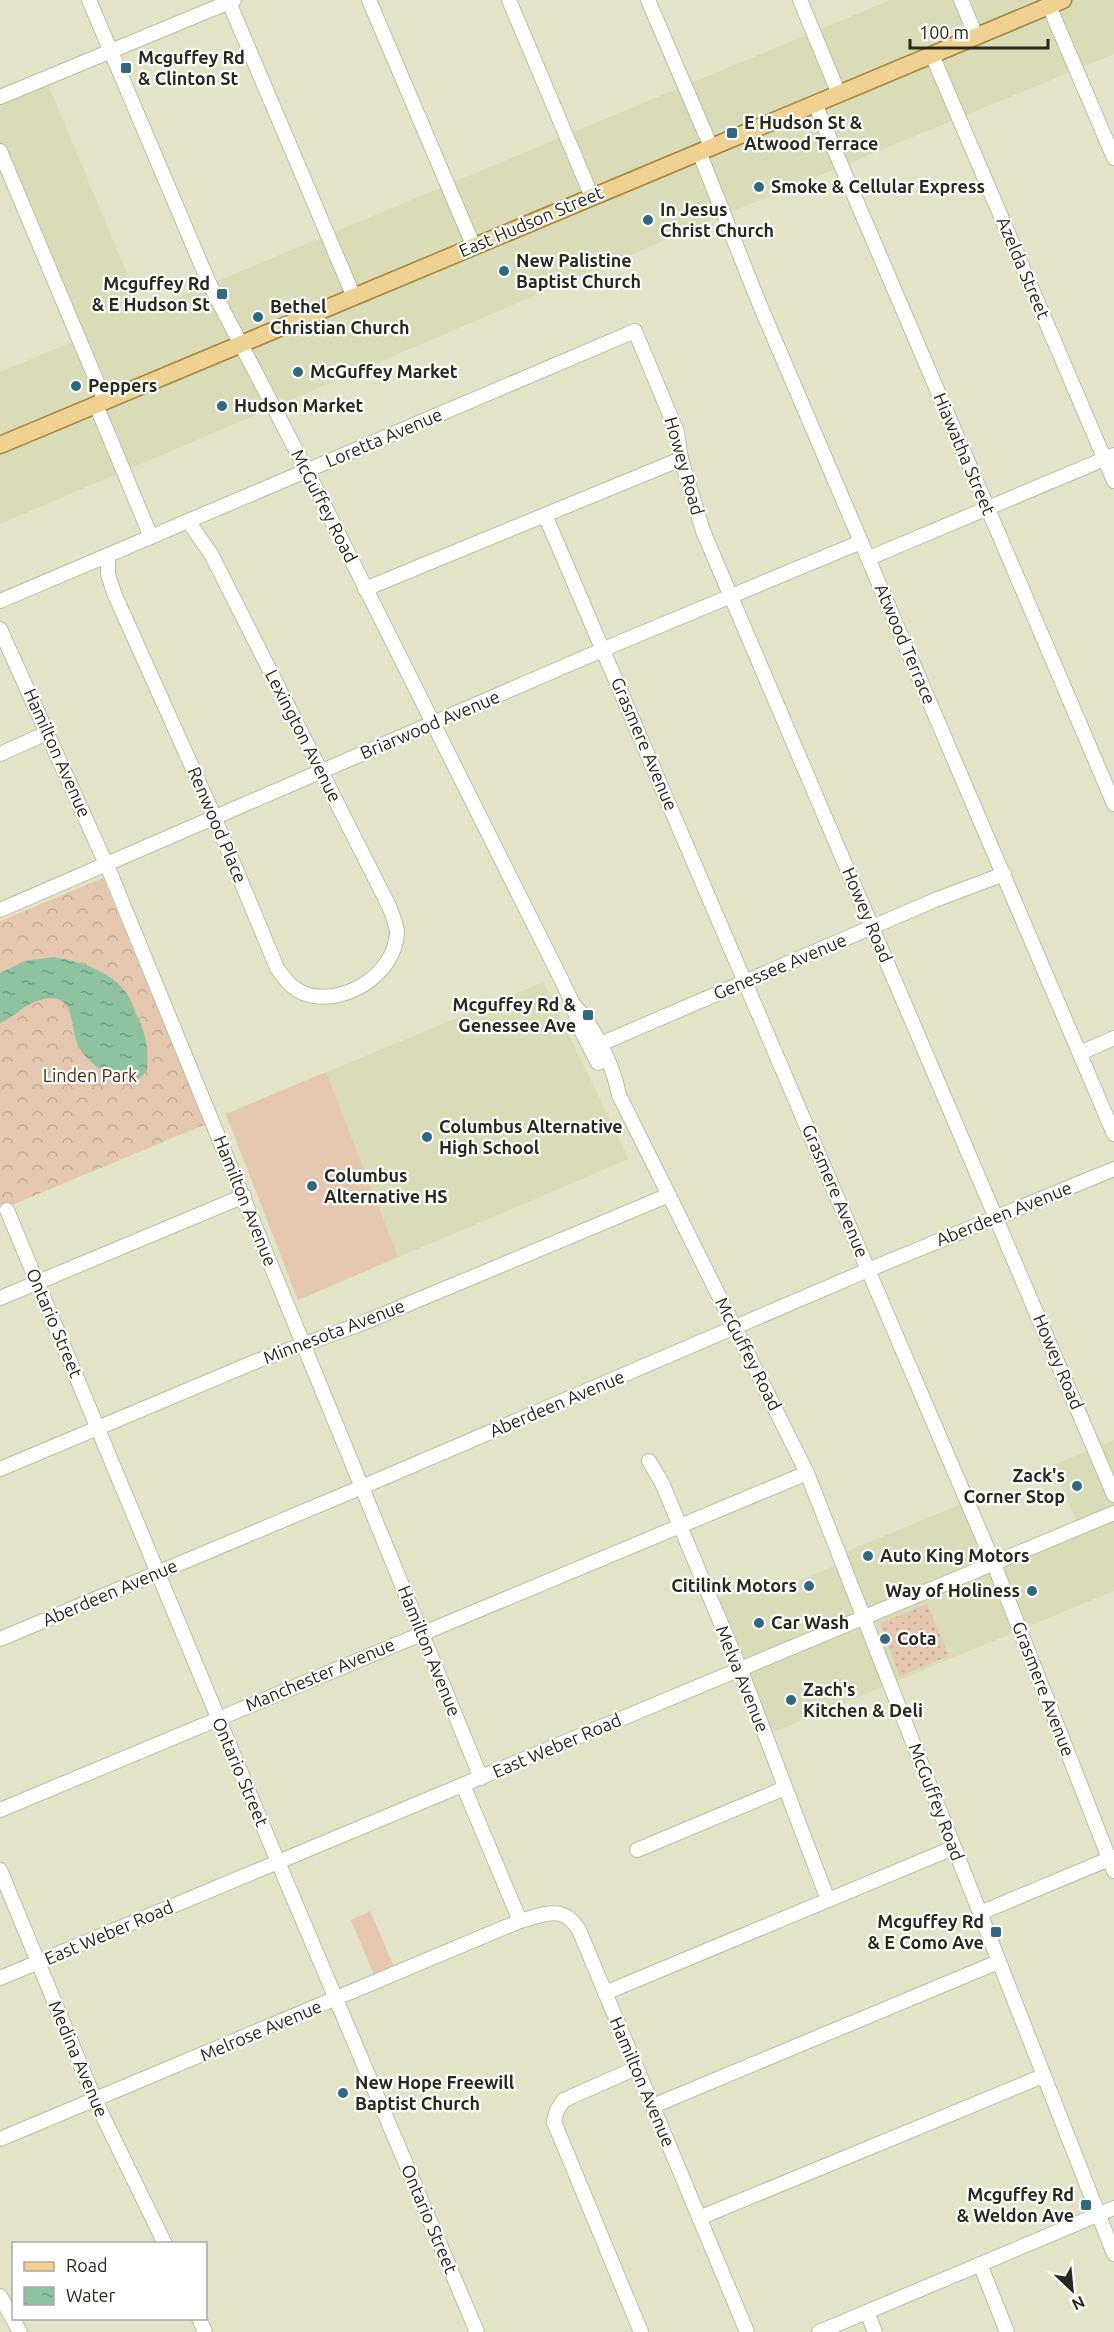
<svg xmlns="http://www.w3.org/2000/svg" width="1114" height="2332" viewBox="0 0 1114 2332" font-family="Ubuntu,sans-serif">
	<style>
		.built { fill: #dadbb7 }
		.grass { fill: url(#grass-dots) }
		.forest { fill: url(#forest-crowns) }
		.garden { fill: #e5c7b0 }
		.water { fill: url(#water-ripples) }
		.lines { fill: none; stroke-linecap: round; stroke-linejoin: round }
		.minor-casing { stroke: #bcbda1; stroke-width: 16 }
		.major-casing { stroke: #a38339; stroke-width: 19 }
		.minor { stroke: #fff; stroke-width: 14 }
		.major { stroke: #efd291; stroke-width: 16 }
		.poi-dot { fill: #2e6981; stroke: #fff; stroke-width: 2 }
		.labels { text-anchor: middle; stroke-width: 4.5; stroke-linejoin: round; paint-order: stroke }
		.poi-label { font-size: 18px; font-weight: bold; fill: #28281d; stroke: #fff; text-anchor: start }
		.street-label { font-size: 18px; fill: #28281d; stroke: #fff }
		.park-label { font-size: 18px; fill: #4a2b0e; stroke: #fff }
	</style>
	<defs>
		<pattern id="grass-dots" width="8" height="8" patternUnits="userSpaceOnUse" patternTransform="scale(1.5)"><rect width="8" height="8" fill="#e5c7b0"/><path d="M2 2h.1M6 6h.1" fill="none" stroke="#c4ab97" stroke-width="1.8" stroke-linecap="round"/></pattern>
		<pattern id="forest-crowns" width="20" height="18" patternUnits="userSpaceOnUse" patternTransform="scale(1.5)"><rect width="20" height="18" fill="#e5c7b0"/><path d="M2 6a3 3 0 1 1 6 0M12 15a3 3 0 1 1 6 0" fill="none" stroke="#c4ab97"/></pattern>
		<pattern id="water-ripples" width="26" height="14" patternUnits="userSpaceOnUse" patternTransform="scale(1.5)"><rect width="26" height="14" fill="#8dc3a0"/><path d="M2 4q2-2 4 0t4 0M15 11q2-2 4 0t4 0" fill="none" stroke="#739e82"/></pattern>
	</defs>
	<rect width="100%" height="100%" fill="#e3e4c7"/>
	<g class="built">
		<path d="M890 0H1114V54L719 217 0 524V372L79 339 0 151V96L45 77 143 312Z"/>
		<path d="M543 982 629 1159 298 1300 226 1114Z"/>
		<path d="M1114 1440V1591L764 1736 709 1602 769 1577 776 1590 841 1563 838 1555 968 1501 994 1563 1079 1528 1053 1465Z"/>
	</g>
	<path class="grass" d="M927 1604 949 1656 900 1676 881 1627V1623Z"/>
	<path class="forest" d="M103 878 206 1124 0 1210V921Z"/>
	<g class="garden">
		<path d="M326 1072 398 1257 298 1300 226 1114Z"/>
		<path d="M370 1911 395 1969 375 1977 351 1920Z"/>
	</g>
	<path class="water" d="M53 957C81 962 115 971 130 999 133 1004 134 1011 137 1016 146 1034 149 1050 147 1071L135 1082C114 1079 87 1065 78 1045 69 1026 77 990 40 1000 25 1004 14 1017 0 1023V973L25 961Z"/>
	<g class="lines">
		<defs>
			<g id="minor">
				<path d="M89 0 209 283 312 481 560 977 573 1004 578 1024 598 1063"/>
				<path d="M228 0 354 297"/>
				<path d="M369 0 474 247"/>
				<path d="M509 0 592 197"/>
				<path d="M648 0 711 147"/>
				<path d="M800 0 839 94"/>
				<path d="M961 0 976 36"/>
				<path d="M1049 6 1114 158"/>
				<path d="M932 55 1114 481"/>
				<path d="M0 97 234 0"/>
				<path d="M815 104 1114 804"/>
				<path d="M0 151 105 401"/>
				<path d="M699 152 759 303 1114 1134"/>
				<path d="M96 405 151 537"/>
				<path d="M545 515 994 1564 1114 1871"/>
				<path d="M108 555V574L114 593 210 807 277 968C284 978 291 988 303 993 342 1008 395 975 397 933 397 925 392 914 389 906L211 554 188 521"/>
				<path d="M869 558 1114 455"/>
				<path d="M365 589 681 459"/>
				<path d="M0 601 635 331 677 432 681 459 703 531 1114 1495"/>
				<path d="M0 629 111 875 481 1778"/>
				<path d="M0 754 47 733"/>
				<path d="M0 910 623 641 861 542"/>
				<path d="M573 1004C595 1028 613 1064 619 1095L807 1473 1114 2254"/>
				<path d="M591 1048 935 900 1004 874"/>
				<path d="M1080 1053 1114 1038"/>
				<path d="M7 1210 278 1862 477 2332"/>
				<path d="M0 1298 244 1196"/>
				<path d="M649 1461 662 1483 741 1671 828 1900"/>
				<path d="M0 1469 257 1361 358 1325 461 1282 669 1195"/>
				<path d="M0 1639 362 1487 868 1270 1114 1169"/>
				<path d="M463 1785 520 1921"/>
				<path d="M0 1810 807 1473"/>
				<path d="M637 1850 785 1788"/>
				<path d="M0 1870 95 2100 165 2244"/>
				<path d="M980 1913 1114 1857"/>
				<path d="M0 1978 1114 1513"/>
				<path d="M605 1993 953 1848"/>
				<path d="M636 2068 564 2100 557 2110 554 2122 641 2332"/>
				<path d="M653 2106 998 1962"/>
				<path d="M0 2139 520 1921C545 1914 563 1904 579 1930L747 2332"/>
				<path d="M699 2218 1043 2076"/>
				<path d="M980 2264 1007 2332"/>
				<path d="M0 2296 20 2332"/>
				<path d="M867 2312 875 2332"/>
				<path d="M199 2318 205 2332"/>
				<path d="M819 2332 1114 2208"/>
			</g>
			<path id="major" d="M0 445 1063 0"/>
		</defs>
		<use href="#minor" class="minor-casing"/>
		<use href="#major" class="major-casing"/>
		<use href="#minor" class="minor"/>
		<use href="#major" class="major"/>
	</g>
	<g class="poi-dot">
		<rect x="120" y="62" width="12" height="12" rx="3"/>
		<rect x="726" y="127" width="12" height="12" rx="3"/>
		<circle cx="759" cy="187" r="6"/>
		<circle cx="648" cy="220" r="6"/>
		<circle cx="504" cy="271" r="6"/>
		<rect x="216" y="288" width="12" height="12" rx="3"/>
		<circle cx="258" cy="317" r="6"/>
		<circle cx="298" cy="372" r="6"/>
		<circle cx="76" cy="386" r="6"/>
		<circle cx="222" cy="406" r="6"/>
		<rect x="582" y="1009" width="12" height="12" rx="3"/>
		<circle cx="427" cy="1137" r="6"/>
		<circle cx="312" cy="1186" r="6"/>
		<circle cx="1077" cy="1486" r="6"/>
		<circle cx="868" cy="1556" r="6"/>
		<circle cx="809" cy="1586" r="6"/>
		<circle cx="1032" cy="1591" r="6"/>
		<circle cx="759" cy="1623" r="6"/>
		<circle cx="885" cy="1639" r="6"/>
		<circle cx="791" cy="1700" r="6"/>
		<rect x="990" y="1926" width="12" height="12" rx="3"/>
		<circle cx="343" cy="2093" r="6"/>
		<rect x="1080" y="2199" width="12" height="12" rx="3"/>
	</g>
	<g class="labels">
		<g class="poi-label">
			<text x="138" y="64">Mcguffey Rd<tspan x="138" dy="21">&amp; Clinton St</tspan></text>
			<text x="744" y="129">E Hudson St &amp;<tspan x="744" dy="21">Atwood Terrace</tspan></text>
			<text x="771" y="193">Smoke &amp; Cellular Express</text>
			<text x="660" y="216">In Jesus<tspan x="660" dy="21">Christ Church</tspan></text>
			<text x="516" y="267">New Palistine<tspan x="516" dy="21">Baptist Church</tspan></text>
			<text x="210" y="290" text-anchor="end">Mcguffey Rd<tspan x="210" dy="21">&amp; E Hudson St</tspan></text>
			<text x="270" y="313">Bethel<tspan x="270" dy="21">Christian Church</tspan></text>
			<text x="310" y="378">McGuffey Market</text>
			<text x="88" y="392">Peppers</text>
			<text x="234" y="412">Hudson Market</text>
			<text x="576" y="1011" text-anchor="end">Mcguffey Rd &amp;<tspan x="576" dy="21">Genessee Ave</tspan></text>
			<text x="439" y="1133">Columbus Alternative<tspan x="439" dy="21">High School</tspan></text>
			<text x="324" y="1182">Columbus<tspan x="324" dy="21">Alternative HS</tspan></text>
			<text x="1065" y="1482" text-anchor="end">Zack's<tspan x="1065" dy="21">Corner Stop</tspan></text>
			<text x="880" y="1562">Auto King Motors</text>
			<text x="797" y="1592" text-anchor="end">Citilink Motors</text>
			<text x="1020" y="1597" text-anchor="end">Way of Holiness</text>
			<text x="771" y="1629">Car Wash</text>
			<text x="897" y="1645">Cota</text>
			<text x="803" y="1696">Zach's<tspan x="803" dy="21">Kitchen &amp; Deli</tspan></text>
			<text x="984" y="1928" text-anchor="end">Mcguffey Rd<tspan x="984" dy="21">&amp; E Como Ave</tspan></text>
			<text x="355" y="2089">New Hope Freewill<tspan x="355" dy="21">Baptist Church</tspan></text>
			<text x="1074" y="2201" text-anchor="end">Mcguffey Rd<tspan x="1074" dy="21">&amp; Weldon Ave</tspan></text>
		</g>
		<g class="street-label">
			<text transform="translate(531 222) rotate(-23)" y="6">East Hudson Street</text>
			<text transform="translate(1023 268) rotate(67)" y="6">Azelda Street</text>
			<text transform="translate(384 438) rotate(-23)" y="6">Loretta Avenue</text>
			<text transform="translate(964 454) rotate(67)" y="6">Hiawatha Street</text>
			<text transform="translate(684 466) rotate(74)" y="6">Howey Road</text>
			<text transform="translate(324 506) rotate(63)" y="6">McGuffey Road</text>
			<text transform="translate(905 644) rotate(67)" y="6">Atwood Terrace</text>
			<text transform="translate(430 725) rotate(-23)" y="6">Briarwood Avenue</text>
			<text transform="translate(303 736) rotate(63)" y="6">Lexington Avenue</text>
			<text transform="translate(644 744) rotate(67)" y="6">Grasmere Avenue</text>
			<text transform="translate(57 753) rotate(66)" y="6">Hamilton Avenue</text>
			<text transform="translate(217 825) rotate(67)" y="6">Renwood Place</text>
			<text transform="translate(867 915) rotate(67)" y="6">Howey Road</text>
			<text transform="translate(780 967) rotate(-23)" y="6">Genessee Avenue</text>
			<text transform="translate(835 1191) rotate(67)" y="6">Grasmere Avenue</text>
			<text transform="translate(245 1201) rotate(68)" y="6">Hamilton Avenue</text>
			<text transform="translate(1004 1214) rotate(-22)" y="6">Aberdeen Avenue</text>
			<text transform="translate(54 1323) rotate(67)" y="6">Ontario Street</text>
			<text transform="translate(334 1332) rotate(-21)" y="6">Minnesota Avenue</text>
			<text transform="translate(748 1354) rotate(63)" y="6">McGuffey Road</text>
			<text transform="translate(1058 1362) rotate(67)" y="6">Howey Road</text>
			<text transform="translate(557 1404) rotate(-23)" y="6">Aberdeen Avenue</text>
			<text transform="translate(110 1593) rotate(-23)" y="6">Aberdeen Avenue</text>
			<text transform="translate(429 1651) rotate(68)" y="6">Hamilton Avenue</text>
			<text transform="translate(320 1675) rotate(-23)" y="6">Manchester Avenue</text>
			<text transform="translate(742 1679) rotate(68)" y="6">Melva Avenue</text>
			<text transform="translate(1043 1689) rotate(69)" y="6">Grasmere Avenue</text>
			<text transform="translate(557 1746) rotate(-23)" y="6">East Weber Road</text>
			<text transform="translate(240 1772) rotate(67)" y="6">Ontario Street</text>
			<text transform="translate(936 1802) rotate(69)" y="6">McGuffey Road</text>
			<text transform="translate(109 1933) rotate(-23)" y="6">East Weber Road</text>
			<text transform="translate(261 2031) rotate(-23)" y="6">Melrose Avenue</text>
			<text transform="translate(78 2059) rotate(67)" y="6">Medina Avenue</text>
			<text transform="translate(642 2082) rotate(67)" y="6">Hamilton Avenue</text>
			<text transform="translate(429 2219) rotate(67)" y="6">Ontario Street</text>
		</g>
		<g class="park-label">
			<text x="90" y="1082">Linden Park</text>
		</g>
	</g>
	<rect x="12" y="2242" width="195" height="78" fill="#ffffff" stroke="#a9a9a5" stroke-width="1.5"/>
	<rect x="24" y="2262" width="30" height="9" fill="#efd291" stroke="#a9a9a5" stroke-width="1.5"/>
	<text x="66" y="2272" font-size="18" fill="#28281d">Road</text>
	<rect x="24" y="2287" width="30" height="18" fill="url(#water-ripples)" stroke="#a9a9a5" stroke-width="1.5"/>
	<text x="66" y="2302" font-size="18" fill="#28281d">Water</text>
	<g transform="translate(1072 2290) rotate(154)" stroke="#ffffff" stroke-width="4.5" paint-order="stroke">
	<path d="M0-4.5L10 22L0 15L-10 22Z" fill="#28281d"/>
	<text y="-9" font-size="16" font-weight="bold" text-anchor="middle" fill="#28281d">N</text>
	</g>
	<path d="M910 39v9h138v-9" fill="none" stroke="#28281d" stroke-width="3"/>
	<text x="919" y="39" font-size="18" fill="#28281d" stroke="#ffffff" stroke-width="4.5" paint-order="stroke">100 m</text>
</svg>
